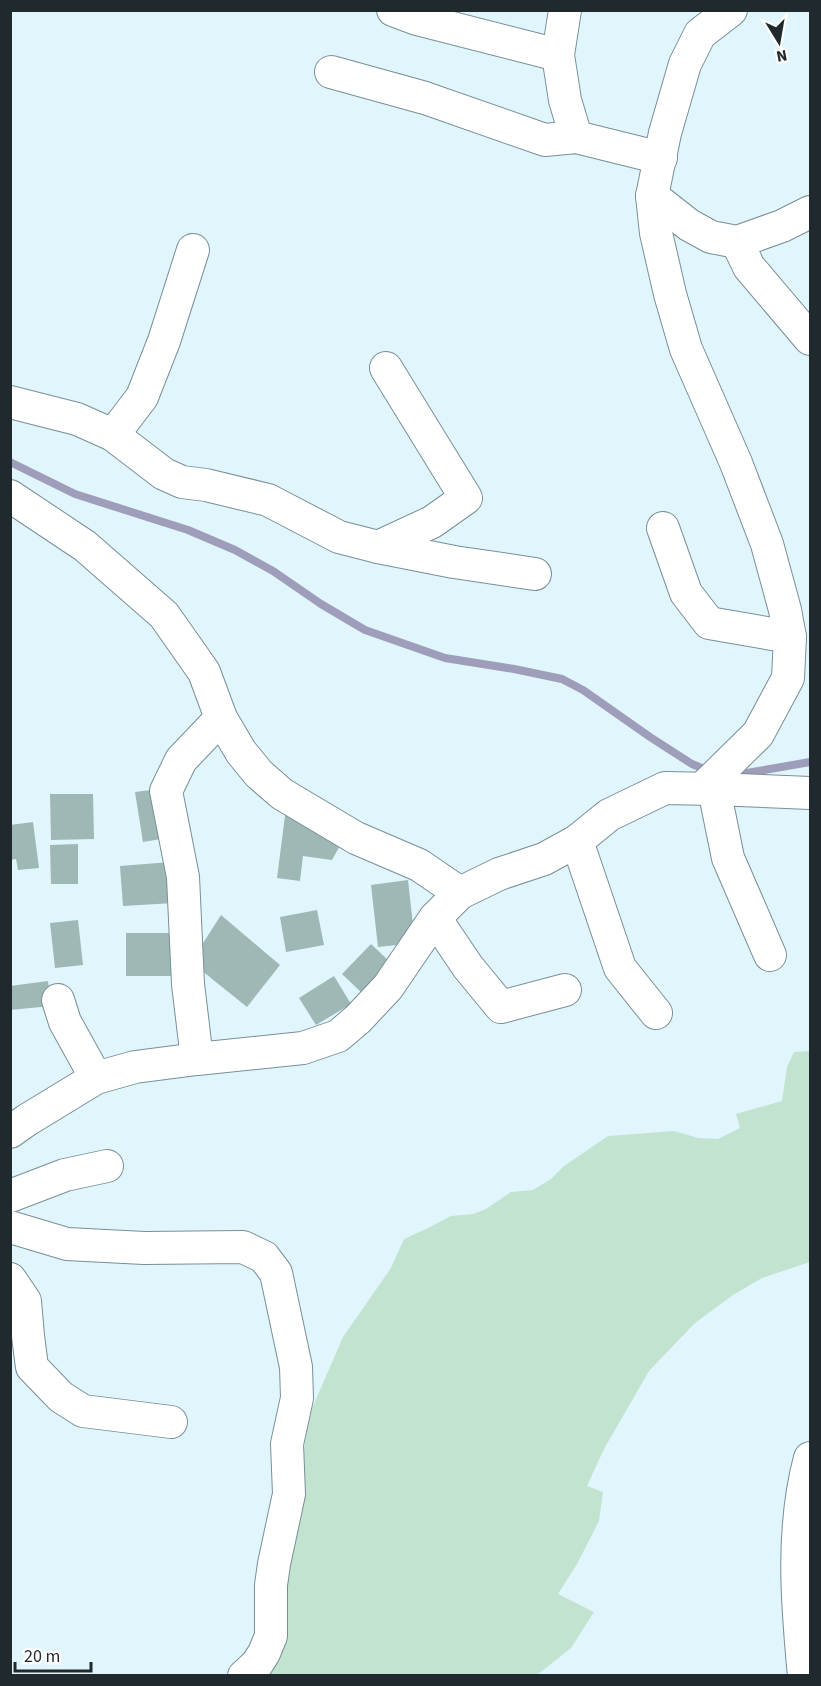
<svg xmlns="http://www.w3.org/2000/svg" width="821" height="1686" viewBox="0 0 821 1686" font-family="'Source Sans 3',sans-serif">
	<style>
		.green { fill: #c3e3d1 }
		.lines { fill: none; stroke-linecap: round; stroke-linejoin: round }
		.stream { stroke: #9e9dba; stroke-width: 8 }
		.building { fill: #9eb8b6 }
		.street-casing { stroke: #788f97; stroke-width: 34 }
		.street { stroke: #fff; stroke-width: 32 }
	</style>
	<rect width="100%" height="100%" fill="#e1f5fc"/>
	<path class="green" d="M810 1051V1262L762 1278 733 1295 695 1323 649 1371 604 1449 587 1486 603 1492 599 1521 577 1564 558 1594 594 1612 571 1648 537 1675 258 1676 288 1566 300 1496 307 1420 343 1337 391 1268 404 1239 428 1228 451 1216 473 1214 486 1209 511 1192 533 1190 551 1179 564 1166 608 1136 674 1131 698 1138 718 1139 740 1128 736 1114 782 1101 787 1067 794 1052Z"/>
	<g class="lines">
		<g class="stream">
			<path d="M10 462 75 494 188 530 235 550 273 571 321 604 365 630 445 658 514 669 562 679 583 690 650 737 692 764 709 771"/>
			<path d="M730 774 747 773 810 762"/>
		</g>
	</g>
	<g class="building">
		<path d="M159 789 167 838 143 842 135 792Z"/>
		<path d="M50 794H93L94 839 51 840Z"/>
		<path d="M286 808 343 840 332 860 303 856 300 881 277 878Z"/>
		<path d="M33 822 39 868 18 870 16 859 10 860V825Z"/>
		<path d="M78 844V884H51L50 845Z"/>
		<path d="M171 862 174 903 123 906 120 866Z"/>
		<path d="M408 880 415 943 378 947 371 885Z"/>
		<path d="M317 910 324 945 286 952 280 917Z"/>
		<path d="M221 915 280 965 247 1007 191 962Z"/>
		<path d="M78 920 83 965 55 968 50 923Z"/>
		<rect x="126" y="933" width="52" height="43"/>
		<path d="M371 944 391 963 363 994 342 974Z"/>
		<path d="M334 976 351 1004 316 1025 299 998Z"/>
		<path d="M48 981 51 1006 10 1010V986Z"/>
	</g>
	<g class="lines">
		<defs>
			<g id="street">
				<path d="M393 10 417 19 558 55"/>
				<path d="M565 10 558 55 565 100 576 137"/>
				<path d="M331 72 425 98 545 140 576 137 661 158"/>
				<path d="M652 196 689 225 711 237 737 242 782 226 810 212"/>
				<path d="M737 242 749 267 810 339"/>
				<path d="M10 402 77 419 113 435 164 474 182 482 206 485 268 500 339 537 378 547 432 522 466 498 386 368"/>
				<path d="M113 435 142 397 164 341 193 250"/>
				<path d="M10 496 85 546 164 615 204 672 221 718 241 752 259 774 282 794 356 838 419 865 460 893"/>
				<path d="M663 528 686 593 709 623 790 637"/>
				<path d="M378 547 454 562 535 574"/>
				<path d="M703 788 758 734 788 678 790 637 785 610 767 544 736 463 686 349 670 294 656 233 652 196 665 133 685 64 700 34 731 10"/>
				<path d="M714 789 728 858 770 955"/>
				<path d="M577 841 620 968 656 1013"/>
				<path d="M435 918 468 967 501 1007 565 990"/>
				<path d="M58 1000 65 1022 96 1078"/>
				<path d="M197 1059 188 984 183 877 166 791 181 760 221 718"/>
				<path d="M10 1132 27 1120 96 1078 135 1067 197 1059 303 1048 338 1036 358 1019 388 987 435 918 460 893 499 874 544 859 577 841 609 815 665 788 714 789 810 793"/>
				<path d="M10 1196 65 1175 107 1166"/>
				<path d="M10 1227 67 1244 144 1248 243 1247 264 1257 276 1273 296 1367 297 1398 287 1444 289 1494 274 1564 271 1585V1636L264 1653 257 1664 244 1676"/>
				<path d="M10 1279 25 1301 28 1336 32 1367 61 1397 83 1411 171 1422"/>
				<path d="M804 1676C797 1603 791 1529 810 1458"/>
			</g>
		</defs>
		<use href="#street" class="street-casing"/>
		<use href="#street" class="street"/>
	</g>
	<rect width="821" height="1686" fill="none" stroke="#20292d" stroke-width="24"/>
	<g transform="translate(779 42) rotate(169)" stroke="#fefefe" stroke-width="4.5" paint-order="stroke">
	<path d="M0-4.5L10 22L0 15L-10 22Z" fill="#20292d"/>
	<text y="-9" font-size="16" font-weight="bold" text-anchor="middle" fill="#20292d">N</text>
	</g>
	<path d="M15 1662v9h76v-9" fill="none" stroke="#20292d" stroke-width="3"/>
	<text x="24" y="1662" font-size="18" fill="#20292d" stroke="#fefefe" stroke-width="4.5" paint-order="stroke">20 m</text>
</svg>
